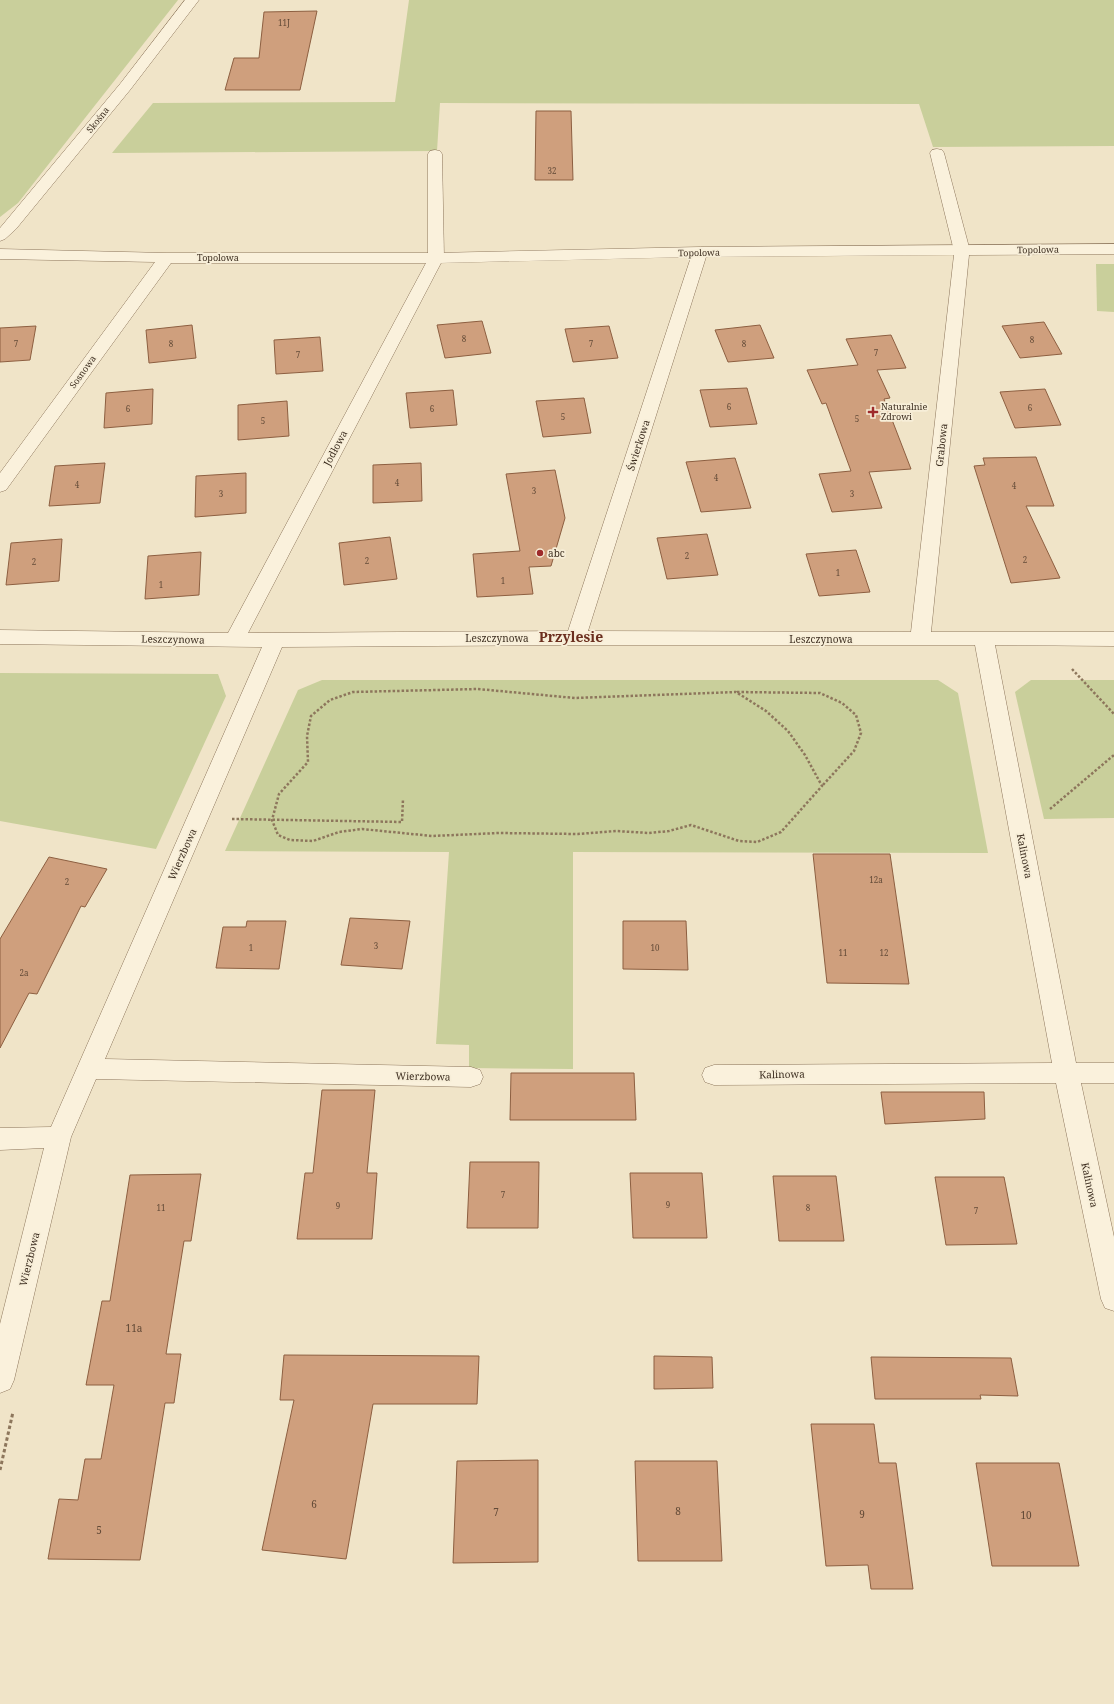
<svg xmlns="http://www.w3.org/2000/svg" width="1114" height="1704" viewBox="0 0 1114 1704" font-family="'Noto Serif',serif">
	<style>
		.green { fill: #c9cf9b }
		.building { fill: #cf9f7d; stroke: #8d5f41 }
		.lines { fill: none; stroke-linecap: round; stroke-linejoin: round }
		.service-casing { stroke: #8d765c; stroke-width: 1 }
		.minor-casing { stroke: #8d765c; stroke-width: 1 }
		.path-far1 { stroke: #8d765c; stroke-width: 2.5; stroke-dasharray: 2.5 2; stroke-linecap: butt }
		.path { stroke: #8d765c; stroke-width: 3; stroke-dasharray: 3.5 2.5; stroke-linecap: butt }
		.service { fill: #faf1dc; fill-rule: evenodd }
		.minor { fill: #faf1dc; fill-rule: evenodd }
		.poi-dot { fill: #9e2a2b; stroke: #f7eed8; stroke-width: 1.5 }
		.labels { text-anchor: middle; stroke-width: 3.5; stroke-linejoin: round; paint-order: stroke }
		.number-label { font-size: 8px; fill: #624a37 }
		.far-street-label { font-size: 9px; fill: #3d2e20; stroke: #f7eed8 }
		.far-poi-label { font-size: 9px; fill: #3d2e20; stroke: #f7eed8; text-anchor: start }
		.street-label { font-size: 10px; fill: #3d2e20; stroke: #f7eed8 }
		.poi-label { font-size: 10px; fill: #3d2e20; stroke: #f7eed8; text-anchor: start }
		.near-number-label { font-size: 10px; fill: #624a37 }
		.district-label { font-size: 14px; font-weight: bold; fill: #6b2e1e; stroke: #f7eed8 }
	</style>
	<rect width="100%" height="100%" fill="#f0e4c8"/>
	<g class="green">
		<path d="M0 0H178L18 203 0 217Z"/>
		<path d="M409 0H1114V146L933 147 919 104 440 103 437 151 112 153 153 103 395 102Z"/>
		<path d="M1096 264H1114V312L1097 311Z"/>
		<path d="M0 673 218 674 226 696 156 849 0 821Z"/>
		<path d="M322 680H938L958 693 988 853 573 852V1069L469 1068V1045L436 1044 449 852 225 851 298 690Z"/>
		<path d="M1031 680H1114V818L1044 819 1015 692Z"/>
	</g>
	<g class="building">
		<path d="M317 11 300 90H225L234 58H259L264 12Z"/>
		<path d="M536 111H571L573 180H535Z"/>
		<path d="M482 321 491 353 445 358 437 325Z"/>
		<path d="M1044 322 1062 354 1020 358 1002 326Z"/>
		<path d="M192 325 196 358 149 363 146 330Z"/>
		<path d="M760 325 774 358 728 362 715 330Z"/>
		<path d="M36 326 30 360 0 362V328Z"/>
		<path d="M609 326 618 358 573 362 565 329Z"/>
		<path d="M891 335 906 368 877 370 890 398 884 399 911 469 869 472 882 508 832 512 819 474 851 471 826 403 822 404 807 370 858 365 846 339Z"/>
		<path d="M320 337 323 371 276 374 274 340Z"/>
		<path d="M747 388 757 424 710 427 700 390Z"/>
		<path d="M153 389 152 424 104 428 106 393Z"/>
		<path d="M1045 389 1061 425 1015 428 1000 392Z"/>
		<path d="M453 390 457 425 410 428 406 393Z"/>
		<path d="M584 398 591 433 543 437 536 401Z"/>
		<path d="M287 401 289 436 238 440V405Z"/>
		<path d="M1036 457 1054 506H1026L1060 578 1011 583 974 466 985 465 983 458Z"/>
		<path d="M735 458 751 508 701 512 686 462Z"/>
		<path d="M105 463 100 503 49 506 55 466Z"/>
		<path d="M421 463 422 501 373 503V465Z"/>
		<path d="M555 470 565 518 551 566 529 567 533 594 477 597 473 554 520 551 506 474Z"/>
		<path d="M246 473V513L195 517 196 476Z"/>
		<path d="M707 534 718 575 667 579 657 538Z"/>
		<path d="M390 537 397 579 344 585 339 543Z"/>
		<path d="M62 539 59 581 6 585 11 543Z"/>
		<path d="M856 550 870 592 819 596 806 554Z"/>
		<path d="M201 552 199 595 145 599 148 556Z"/>
		<path d="M813 854H890L909 984 827 983Z"/>
		<path d="M49 857 107 869 85 907 81 906 37 994 29 993 0 1048V939Z"/>
		<path d="M350 918 410 921 402 969 341 965Z"/>
		<path d="M247 921H286L279 969 216 968 223 927H246Z"/>
		<path d="M623 921H686L688 970 623 969Z"/>
		<path d="M511 1073H634L636 1120H510Z"/>
		<path d="M322 1090H375L367 1173H377L372 1239H297L305 1173H313Z"/>
		<path d="M881 1092H984L985 1119 885 1124Z"/>
		<path d="M470 1162H539L538 1228H467Z"/>
		<path d="M630 1173H702L707 1238H633Z"/>
		<path d="M201 1174 191 1241H184L166 1354H181L174 1403H165L140 1560 48 1559 59 1499 78 1500 85 1459H101L114 1385H86L102 1301H110L130 1175Z"/>
		<path d="M773 1176H836L844 1241H779Z"/>
		<path d="M935 1177H1004L1017 1244 946 1245Z"/>
		<path d="M284 1355 479 1356 477 1404H373L346 1559 262 1550 294 1400H280Z"/>
		<path d="M654 1356 712 1357 713 1388 654 1389Z"/>
		<path d="M871 1357 1011 1358 1018 1396 980 1395 981 1399H875Z"/>
		<path d="M811 1424H874L879 1463H896L913 1589H871L868 1565 826 1566Z"/>
		<path d="M538 1460V1562L453 1563 457 1461Z"/>
		<path d="M635 1461H717L722 1561H638Z"/>
		<path d="M976 1463H1059L1079 1566H992Z"/>
	</g>
	<g class="lines">
		<defs>
			<g id="service">
				<path d="M937 149 942 150 944 153 970 251 968 254 962 256 956 254 954 251 930 153 932 150Z"/>
				<path d="M435 150 440 151 442 154 444 258 442 261 436 263 430 261 428 258V154L430 151Z"/>
			</g>
			<g id="minor">
				<path d="M185 0H199L130 90 16 229 5 239 0 241V228L120 84Z"/>
				<path d="M1114 244V254L969 255 931 632H1114V646L995 645 1076 1063H1114V1083H1081L1114 1237V1311L1105 1308 1101 1299 1056 1083 714 1085 705 1082 702 1075 705 1068 714 1065 1052 1063 975 645H576L282 647 105 1059 471 1067 480 1070 483 1077 480 1084 471 1087 96 1079 71 1137 14 1380 10 1389 0 1393V1324L44 1148 0 1150V1128L51 1127 262 647 0 644V630L228 633 426 263H171L6 490 0 492V473L155 262 0 259V249L166 253H436L700 247ZM954 255 911 632 588 631 706 257ZM691 257 568 631 248 633 441 263Z"/>
			</g>
		</defs>
		<use href="#service" class="service-casing"/>
		<use href="#minor" class="minor-casing"/>
		<g class="path-far1">
			<path d="M1072 669 1114 714"/>
			<path d="M478 689 575 698 736 692 766 711 788 731 805 755 822 786 781 832 757 842 739 841 691 825 669 831 649 833 616 831 578 834 499 833 432 836 362 829 339 832 313 841 290 840 278 835 272 820 279 794 308 762 307 736 311 716 330 700 353 692Z"/>
			<path d="M737 692 820 693 842 703 856 715 861 733 854 751 822 786"/>
			<path d="M1050 809 1114 755"/>
			<path d="M232 819 402 822 403 799"/>
		</g>
		<path class="path" d="M0 1470 13 1412"/>
		<use href="#service" class="service"/>
		<use href="#minor" class="minor"/>
	</g>
	<g class="poi-dot">
		<path d="M871 406h4v4h4v4h-4v4h-4v-4h-4v-4h4z"/>
		<circle cx="540" cy="553" r="4"/>
	</g>
	<g class="labels">
		<g class="number-label">
			<text x="284" y="26">11J</text>
			<text x="552" y="174">32</text>
			<text x="464" y="342">8</text>
			<text x="1032" y="343">8</text>
			<text x="16" y="347">7</text>
			<text x="171" y="347">8</text>
			<text x="591" y="347">7</text>
			<text x="744" y="347">8</text>
			<text x="876" y="356">7</text>
			<text x="298" y="358">7</text>
			<text x="729" y="410">6</text>
			<text x="1030" y="411">6</text>
			<text x="128" y="412">6</text>
			<text x="432" y="412">6</text>
			<text x="563" y="420">5</text>
			<text x="857" y="422">5</text>
			<text x="263" y="424">5</text>
			<text x="716" y="481">4</text>
			<text x="397" y="486">4</text>
			<text x="77" y="488">4</text>
			<text x="1014" y="489">4</text>
			<text x="534" y="494">3</text>
			<text x="221" y="497">3</text>
			<text x="852" y="497">3</text>
			<text x="687" y="559">2</text>
			<text x="1025" y="563">2</text>
			<text x="367" y="564">2</text>
			<text x="34" y="565">2</text>
			<text x="838" y="576">1</text>
			<text x="503" y="584">1</text>
			<text x="161" y="588">1</text>
			<text x="876" y="883">12a</text>
			<text x="67" y="885">2</text>
			<text x="376" y="949">3</text>
			<text x="251" y="951">1</text>
			<text x="655" y="951">10</text>
			<text x="843" y="956">11</text>
			<text x="884" y="956">12</text>
			<text x="24" y="976">2a</text>
			<text x="503" y="1198">7</text>
			<text x="668" y="1208">9</text>
			<text x="338" y="1209">9</text>
			<text x="161" y="1211">11</text>
			<text x="808" y="1211">8</text>
			<text x="976" y="1214">7</text>
		</g>
		<g class="far-street-label">
			<text transform="translate(98 120) rotate(-51)" y="3">Skośna</text>
			<text transform="translate(1038 250) rotate(-1)" y="3">Topolowa</text>
			<text transform="translate(699 253) rotate(-1)" y="3">Topolowa</text>
			<text x="218" y="261">Topolowa</text>
			<text transform="translate(83 372) rotate(-54)" y="3">Sosnowa</text>
		</g>
		<g class="far-poi-label">
			<text x="881" y="410">Naturalnie<tspan x="881" dy="10">Zdrowi</tspan></text>
		</g>
		<g class="street-label">
			<text transform="translate(638 445) rotate(-72)" y="4">Świerkowa</text>
			<text transform="translate(941 445) rotate(-84)" y="4">Grabowa</text>
			<text transform="translate(335 448) rotate(-62)" y="4">Jodłowa</text>
			<text x="497" y="642">Leszczynowa</text>
			<text transform="translate(173 639) rotate(1)" y="4">Leszczynowa</text>
			<text x="821" y="643">Leszczynowa</text>
			<text transform="translate(182 854) rotate(-66)" y="4">Wierzbowa</text>
			<text transform="translate(1025 856) rotate(79)" y="4">Kalinowa</text>
			<text transform="translate(782 1074) rotate(-1)" y="4">Kalinowa</text>
			<text transform="translate(423 1076) rotate(1)" y="4">Wierzbowa</text>
			<text transform="translate(1090 1185) rotate(78)" y="4">Kalinowa</text>
			<text transform="translate(29 1259) rotate(-76)" y="4">Wierzbowa</text>
		</g>
		<g class="poi-label">
			<text x="548" y="557">abc</text>
		</g>
		<g class="near-number-label">
			<text x="134" y="1332">11a</text>
			<text x="314" y="1508">6</text>
			<text x="678" y="1515">8</text>
			<text x="496" y="1516">7</text>
			<text x="862" y="1518">9</text>
			<text x="1026" y="1519">10</text>
			<text x="99" y="1534">5</text>
		</g>
		<g class="district-label">
			<text x="571" y="642">Przylesie</text>
		</g>
	</g>
</svg>
